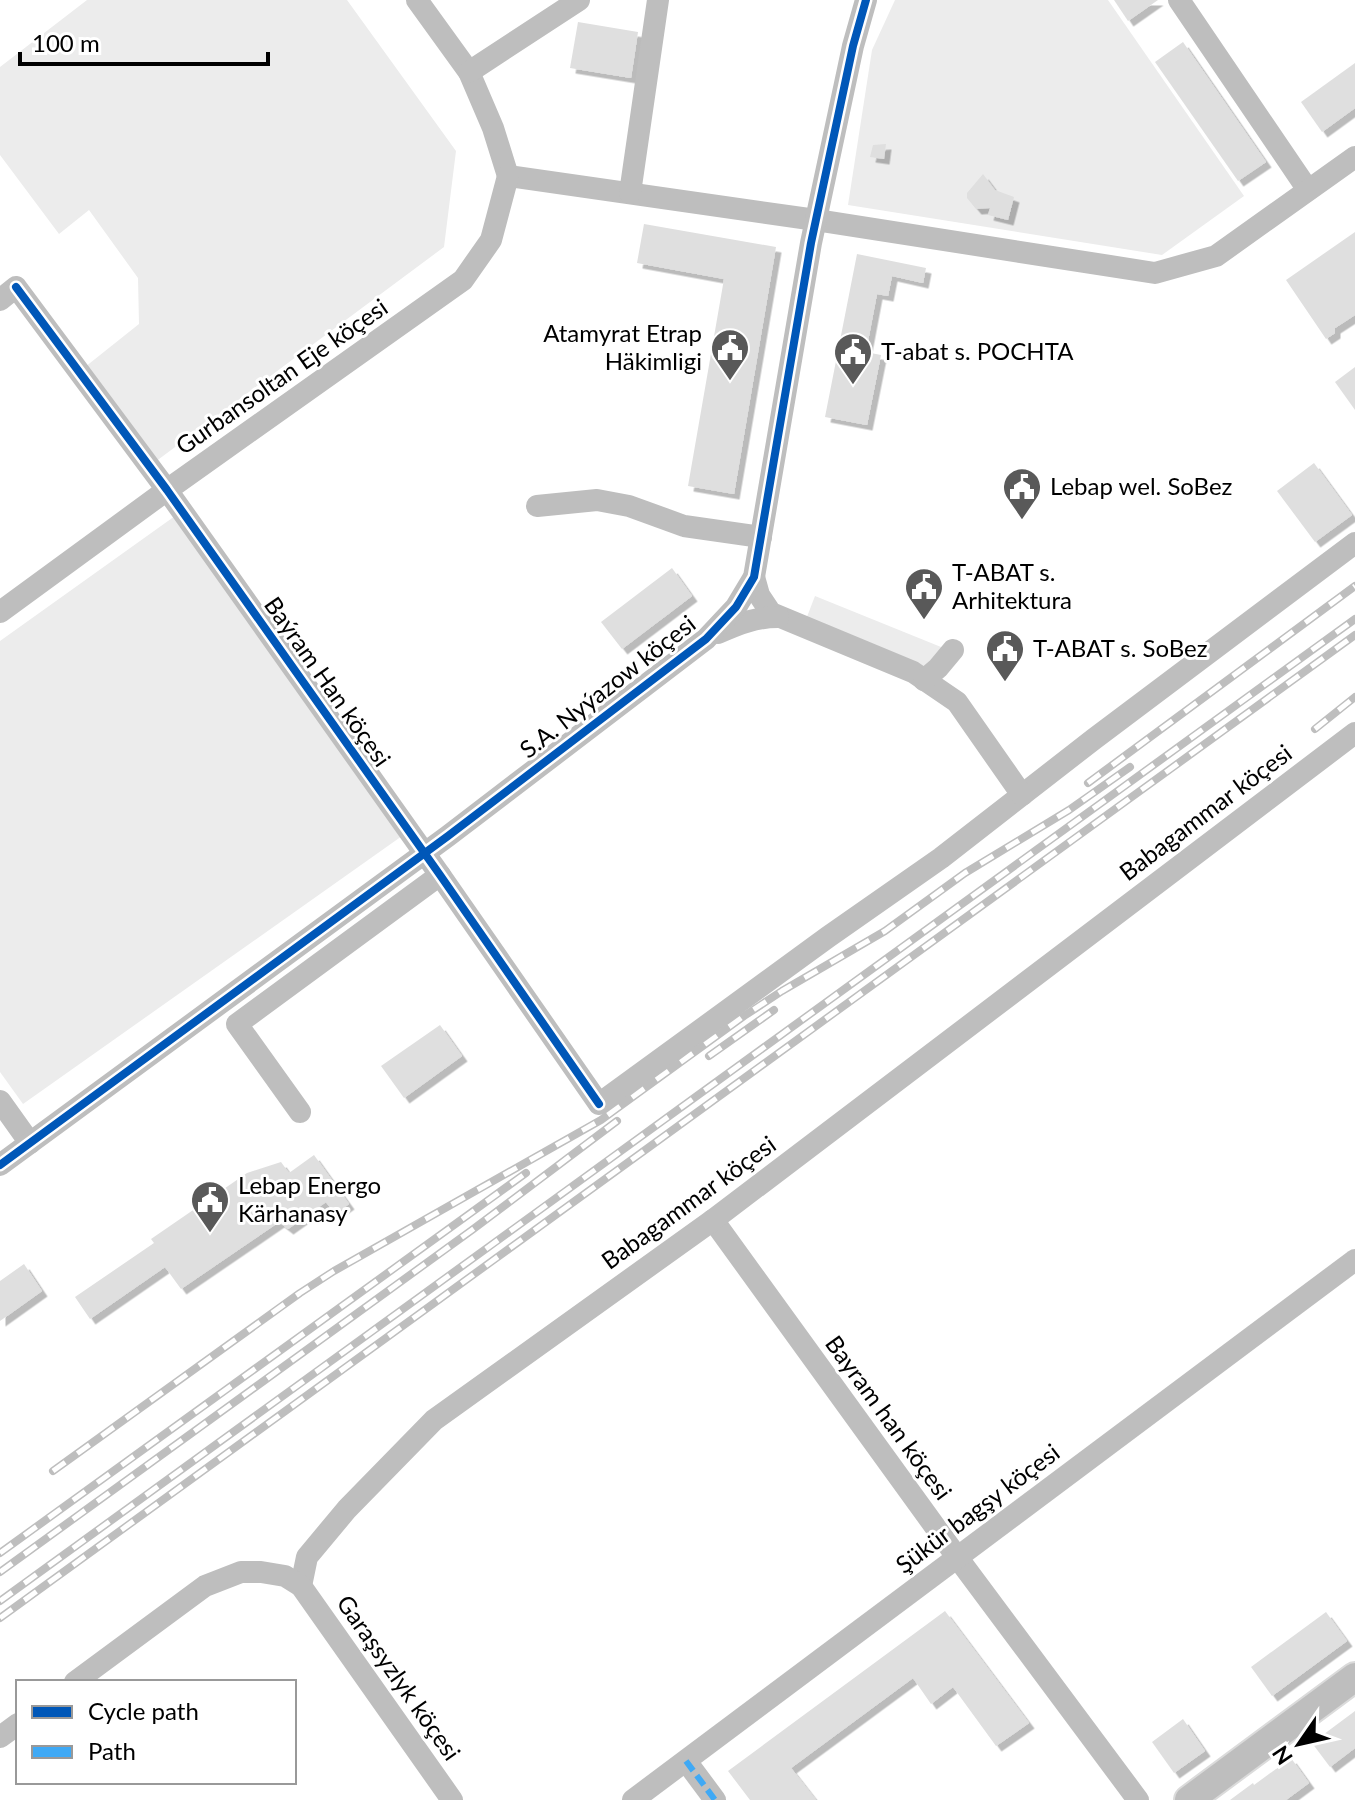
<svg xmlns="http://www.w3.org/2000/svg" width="1355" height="1800" viewBox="0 0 1355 1800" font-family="Lato,sans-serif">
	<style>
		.green { fill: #ececec }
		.building { fill: #dfdfdf; filter: url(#shadow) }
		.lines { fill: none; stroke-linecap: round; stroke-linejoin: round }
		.major-casing { stroke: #dbdbdb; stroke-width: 32 }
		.minor { stroke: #bebebe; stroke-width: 22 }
		.major { stroke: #bebebe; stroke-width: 28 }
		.rail-casing { stroke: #bebebe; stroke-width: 8 }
		.rail { stroke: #fff; stroke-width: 5; stroke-dasharray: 15; stroke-linecap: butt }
		.quiet { stroke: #3fa9f5; stroke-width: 6; stroke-dasharray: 12 6; stroke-linecap: butt }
		.cycleway-casing { stroke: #fff; stroke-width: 13 }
		.cycleway { stroke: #0057b8; stroke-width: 8 }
		.labels { text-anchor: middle; stroke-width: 6; stroke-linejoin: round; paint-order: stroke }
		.poi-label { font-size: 24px; fill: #000; stroke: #fff; text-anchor: start }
		.street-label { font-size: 24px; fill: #000; stroke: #fff }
	</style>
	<defs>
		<filter id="shadow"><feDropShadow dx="5.5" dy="5.5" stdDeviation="0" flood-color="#0004"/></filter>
	</defs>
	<rect width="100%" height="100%" fill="#fff"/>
	<g class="green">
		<path d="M87 0H347L456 151 444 247 155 462 85 367 139 324 138 278 89 210 59 234 0 155V67Z"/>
		<path d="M895 0H1108L1244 196 1162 255 848 205 872 50Z"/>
		<path d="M175 516 402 836 23 1104 0 1072V641Z"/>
		<path d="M815 596 946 649 925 671 805 622Z"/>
	</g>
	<g class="building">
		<path d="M1114 0H1158L1128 21Z"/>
		<path d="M578 22 638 32 631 78 570 68Z"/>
		<path d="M1183 42 1266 162 1238 181 1155 62Z"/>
		<path d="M1355 63V108L1322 132 1301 102Z"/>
		<path d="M886 144 884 159 870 157 873 145Z"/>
		<path d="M983 174 995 190 1014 197 1008 220 988 215 990 208 976 209 967 198V193Z"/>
		<path d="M644 224 776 247 734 494 688 486 724 279 637 263Z"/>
		<path d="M1355 232V315L1335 328V333L1326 339 1286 280Z"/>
		<path d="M857 254 926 268 923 283 892 276 888 296 877 294 866 352 881 355 867 425 825 417Z"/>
		<path d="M1355 367V410L1335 382Z"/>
		<path d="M1314 463 1352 515 1315 542 1277 491Z"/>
		<path d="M672 568 692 596 622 649 601 622Z"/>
		<path d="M440 1025 462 1056 404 1098 381 1066Z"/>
		<path d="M314 1155 349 1204 335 1214 326 1202 288 1229 279 1222 181 1289 165 1267 90 1319 75 1297 154 1243 151 1239 247 1173 281 1162 289 1173Z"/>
		<path d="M24 1264 42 1291 0 1321V1281Z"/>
		<path d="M945 1611 1029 1723 996 1746 953 1687 931 1704 913 1678 791 1768 816 1800H750L728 1771Z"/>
		<path d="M1326 1612 1347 1641 1272 1696 1251 1667Z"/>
		<path d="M1355 1711V1748L1330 1767 1312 1743Z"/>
		<path d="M1183 1719 1205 1751 1174 1773 1152 1742Z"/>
		<path d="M1291 1758 1309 1783 1286 1800H1230L1253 1783 1254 1785Z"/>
	</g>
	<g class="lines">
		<defs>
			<path id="major" d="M1189 1800 1355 1677"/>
		</defs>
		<use href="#major" class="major-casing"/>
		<g class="minor">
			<path d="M417 0 469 72 493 128 508 176"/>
			<path d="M1179 0 1308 190"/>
			<path d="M469 72 579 0"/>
			<path d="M508 176 816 220 1155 273 1216 256 1355 157"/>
			<path d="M630 193 658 0"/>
			<path d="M0 300 16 287 167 490 440 875 599 1104 828 937 941 858 1094 739 1355 543"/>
			<path d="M537 506 597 500 629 506 684 526 761 537"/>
			<path d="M754 577 759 595 771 613 913 672 957 702 1022 795"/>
			<path d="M0 612 167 490 463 280 491 240 508 176"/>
			<path d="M718 633C738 624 756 617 778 617"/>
			<path d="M924 680 938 668 953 650"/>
			<path d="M0 1101 30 1143"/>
			<path d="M300 1112 237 1024 440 875"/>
			<path d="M0 1165 448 836 706 639 736 607 754 577 811 243 853 46 866 0"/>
			<path d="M713 1220 957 1557 1138 1800"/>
			<path d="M301 1586 307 1557 347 1509 434 1420 713 1220 1355 733"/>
			<path d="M75 1682 205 1586 241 1572H261L285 1576 301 1586 452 1800"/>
			<path d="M0 1737 18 1724"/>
			<path d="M686 1761 715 1800"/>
			<path d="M633 1800 1355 1260"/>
		</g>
		<use href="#major" class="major"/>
		<defs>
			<g id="rail">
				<path d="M1315 729 1355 697"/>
				<path d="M1088 783 1355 586"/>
				<path d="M709 1056 774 1010"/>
				<path d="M53 1471 300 1293 334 1271 601 1120 744 1016 782 991 885 931 965 873 1069 810 1130 767"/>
				<path d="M0 1553 526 1173"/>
				<path d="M0 1572 472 1230 617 1121"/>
				<path d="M0 1601 1355 619"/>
				<path d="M0 1618 1355 635"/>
			</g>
		</defs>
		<use href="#rail" class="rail-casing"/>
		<use href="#rail" class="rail"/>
		<path class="quiet" d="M686 1761 715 1800"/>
		<defs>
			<g id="cycleway">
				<path d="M16 287 167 490 440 875 599 1104"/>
				<path d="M0 1165 448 836 706 639 736 607 754 577 811 243 853 46 866 0"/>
			</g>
		</defs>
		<use href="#cycleway" class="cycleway-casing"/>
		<use href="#cycleway" class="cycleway"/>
	</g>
	<defs>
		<symbol id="civic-pin" viewBox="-11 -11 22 30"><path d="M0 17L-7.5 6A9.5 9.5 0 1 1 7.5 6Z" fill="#595959" stroke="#fff"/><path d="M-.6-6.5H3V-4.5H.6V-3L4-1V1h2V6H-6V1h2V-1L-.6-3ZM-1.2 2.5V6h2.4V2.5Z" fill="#fff"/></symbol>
	</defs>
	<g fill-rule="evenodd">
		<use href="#civic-pin" x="708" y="326" width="44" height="60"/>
		<use href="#civic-pin" x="831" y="330" width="44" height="60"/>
		<use href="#civic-pin" x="1000" y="465" width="44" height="60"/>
		<use href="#civic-pin" x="902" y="565" width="44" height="60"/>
		<use href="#civic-pin" x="983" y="627" width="44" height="60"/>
		<use href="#civic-pin" x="188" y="1178" width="44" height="60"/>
	</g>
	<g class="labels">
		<g class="poi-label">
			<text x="702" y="342" text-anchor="end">Atamyrat Etrap<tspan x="702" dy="28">Häkimligi</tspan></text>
			<text x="881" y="360">T-abat s. POCHTA</text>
			<text x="1050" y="495">Lebap wel. SoBez</text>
			<text x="952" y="581">T-ABAT s.<tspan x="952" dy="28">Arhitektura</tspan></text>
			<text x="1033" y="657">T-ABAT s. SoBez</text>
			<text x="238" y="1194">Lebap Energo<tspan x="238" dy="28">Kärhanasy</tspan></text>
		</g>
		<g class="street-label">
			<text transform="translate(282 377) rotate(-35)" y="8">Gurbansoltan Eje köçesi</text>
			<text transform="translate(327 682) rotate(55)" y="8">Baýram Han köçesi</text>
			<text transform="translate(608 687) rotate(-38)" y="8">S.A. Nyýazow köçesi</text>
			<text transform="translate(1206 813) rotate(-37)" y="8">Babagammar köçesi</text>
			<text transform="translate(689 1203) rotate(-36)" y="8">Babagammar köçesi</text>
			<text transform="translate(888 1418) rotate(54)" y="8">Bayram han köçesi</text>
			<text transform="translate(978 1509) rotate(-37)" y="8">Şükür bagşy köçesi</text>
			<text transform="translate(398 1678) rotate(55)" y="8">Garaşsyzlyk köçesi</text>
		</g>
	</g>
	<rect x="16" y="1680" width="280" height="104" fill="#ffffff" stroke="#999999" stroke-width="2"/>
	<rect x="32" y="1706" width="40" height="12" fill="#0057b8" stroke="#999999" stroke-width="2"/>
	<text x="88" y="1720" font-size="24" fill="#000000">Cycle path</text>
	<rect x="32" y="1746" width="40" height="12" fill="#3fa9f5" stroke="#999999" stroke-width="2"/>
	<text x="88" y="1760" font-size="24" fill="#000000">Path</text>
	<g transform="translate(1299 1744) rotate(236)" stroke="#ffffff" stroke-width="6" paint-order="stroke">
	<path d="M0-6L14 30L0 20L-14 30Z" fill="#000000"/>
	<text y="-12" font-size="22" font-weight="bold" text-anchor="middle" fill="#000000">N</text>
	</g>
	<path d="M20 52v12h248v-12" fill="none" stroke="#000000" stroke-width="4"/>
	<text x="32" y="52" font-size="24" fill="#000000" stroke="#ffffff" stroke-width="6" paint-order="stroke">100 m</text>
</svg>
